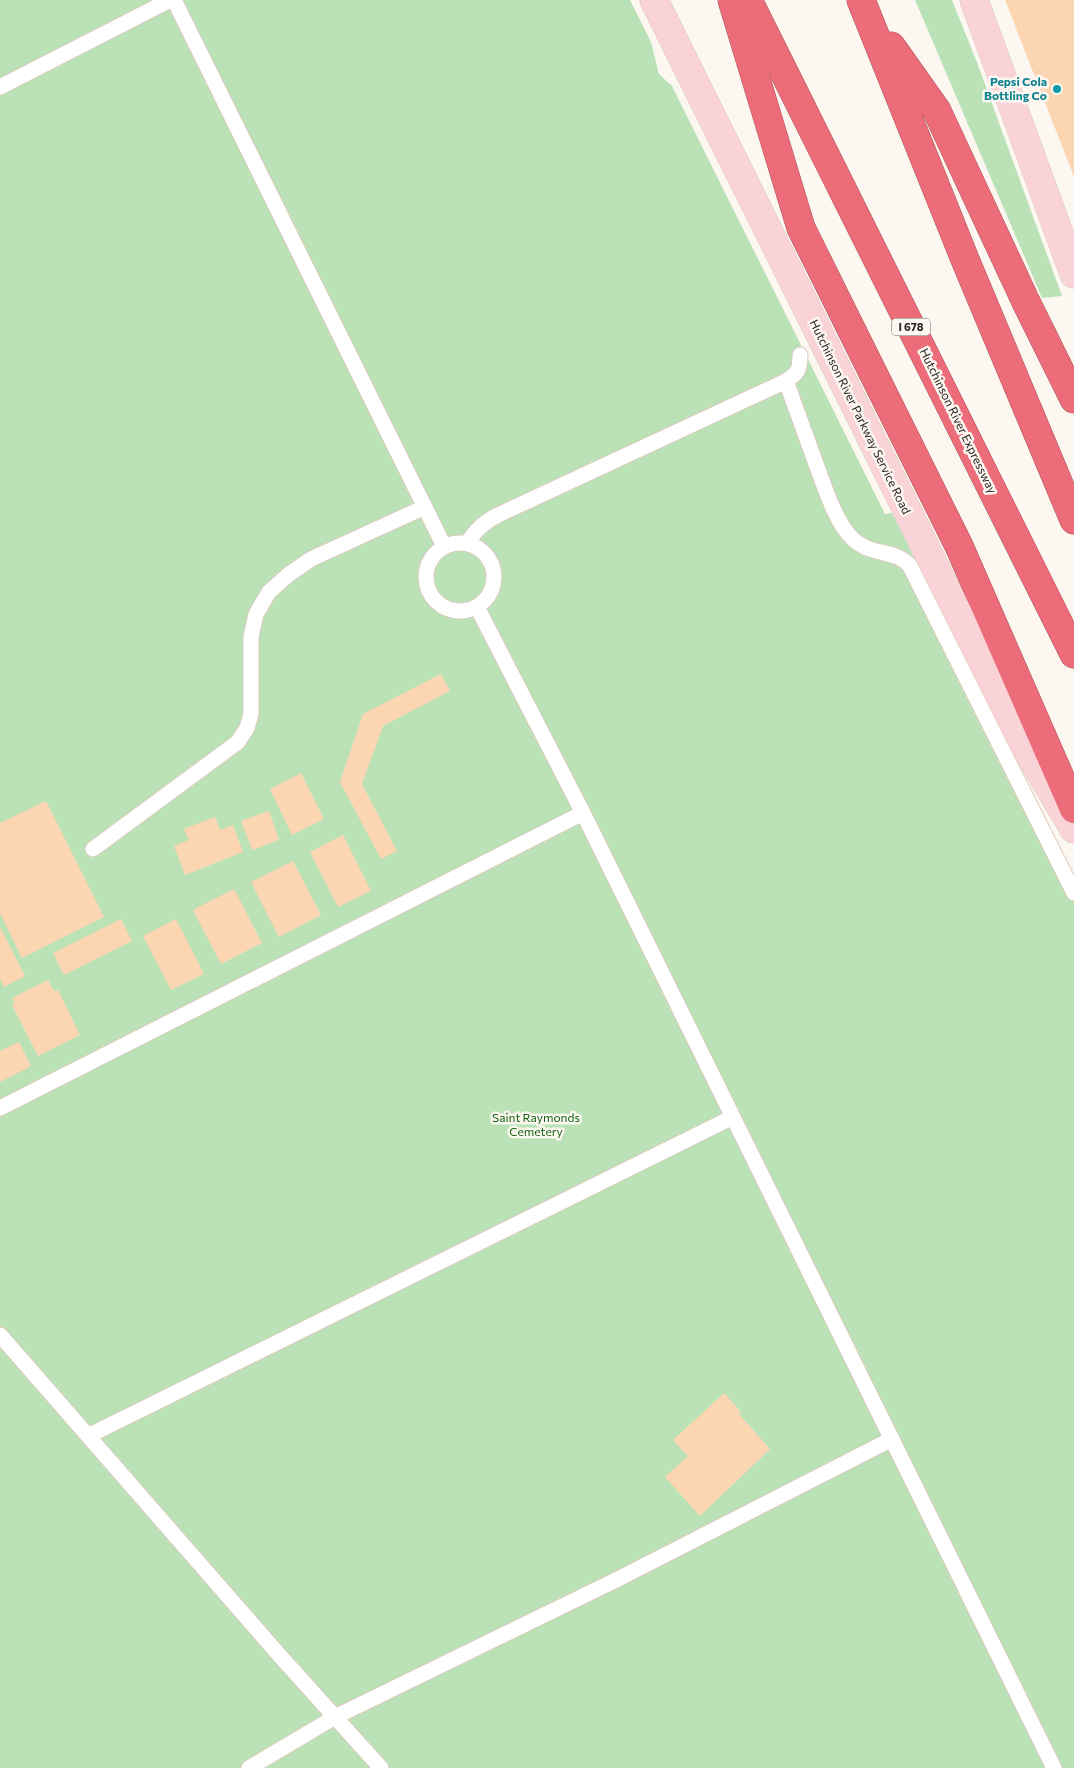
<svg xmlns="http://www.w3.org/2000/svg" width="1074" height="1768" viewBox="0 0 1074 1768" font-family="Commissioner,sans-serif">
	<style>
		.green { fill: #bbe2b7 }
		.building { fill: #fcd6b2 }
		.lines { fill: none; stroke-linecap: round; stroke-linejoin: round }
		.lane-casing { stroke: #dacbbe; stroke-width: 17 }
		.secondary-casing { stroke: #dacbbe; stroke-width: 29 }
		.highway-casing { stroke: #a8535a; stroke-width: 29 }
		.lane { stroke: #fff; stroke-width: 15 }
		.secondary { stroke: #f9d3d7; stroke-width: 28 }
		.highway { stroke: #ec6d79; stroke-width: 28 }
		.culture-dot { fill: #0f9aa8; stroke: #fdf7f2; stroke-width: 2 }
		.labels { text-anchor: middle; stroke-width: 5; stroke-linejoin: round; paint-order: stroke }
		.shield { fill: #fdf7f2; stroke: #69635e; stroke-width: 1 }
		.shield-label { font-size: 11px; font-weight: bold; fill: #29241f }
		.culture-label { font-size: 12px; font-weight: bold; fill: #0d838f; stroke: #fdf7f2; text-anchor: end }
		.street-label { font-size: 12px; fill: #29241f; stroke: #fdf7f2 }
		.park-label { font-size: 12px; fill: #0f610e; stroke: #fdf7f2 }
	</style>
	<rect width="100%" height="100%" fill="#fdf7f2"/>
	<g class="green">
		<path d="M0 0H630L651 42 659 74 672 86 885 514 892 513 1074 878V1768H0Z"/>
		<path d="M915 0H952L978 65 1062 296 1042 298Z"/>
	</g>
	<g class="building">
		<path d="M1005 0H1074V177Z"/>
		<path d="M441 674 450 691 383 726 362 784 397 851 381 859 340 782 363 714Z"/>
		<path d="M301 773 324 819 292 835 270 789Z"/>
		<path d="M46 801 104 917 22 958 0 913V823Z"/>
		<path d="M269 811 279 840 252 850 241 821Z"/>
		<path d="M215 817 220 830 233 825 243 852 185 875 174 846 189 840 184 829Z"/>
		<path d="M343 835 371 891 338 907 310 852Z"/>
		<path d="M293 861 321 915 279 937 251 882Z"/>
		<path d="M234 889 262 943 221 964 193 910Z"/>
		<path d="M121 919 132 941 64 975 53 953Z"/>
		<path d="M176 919 204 974 171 990 143 936Z"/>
		<path d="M0 927 25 976 4 987 0 978Z"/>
		<path d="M48 980 54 991 58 990 80 1035 38 1056 12 1005 15 1003 12 998Z"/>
		<path d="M19 1042 31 1066 0 1082V1051Z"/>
		<path d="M724 1393 741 1412 739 1414 770 1449 700 1516 665 1477 688 1456 673 1440Z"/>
	</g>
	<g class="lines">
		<defs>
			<g id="lane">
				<path d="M174 0 444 546"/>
				<path d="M0 87 170 0"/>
				<path d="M786 381C796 409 806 436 816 464 824 485 836 524 853 539 870 556 896 549 910 566L1074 893"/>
				<circle cx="460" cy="577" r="34"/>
				<path d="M467 543C476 530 484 522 498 515L786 381C798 373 800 370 800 355"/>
				<path d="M477 607 583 813 1054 1768"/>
				<path d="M93 849 238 742 247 728 251 714V637L256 614 269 592 288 575 311 559 425 507"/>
				<path d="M0 1108 583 813"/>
				<path d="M0 1335 281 1657 381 1768"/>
				<path d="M88 1436 733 1117"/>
				<path d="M249 1768 335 1717 618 1579 892 1439"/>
			</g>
			<g id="secondary">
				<path d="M654 0 1019 736 1074 829"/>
				<path d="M974 0 1074 274"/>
			</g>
			<g id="highway">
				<path d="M732 0 801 228 959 546 1074 809"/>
				<path d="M748 0 1074 654"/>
				<path d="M861 0 964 257 1074 520"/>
				<path d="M891 46 937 111 1026 302 1074 399"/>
			</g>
		</defs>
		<use href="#lane" class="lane-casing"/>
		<use href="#secondary" class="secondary-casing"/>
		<use href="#highway" class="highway-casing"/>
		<use href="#lane" class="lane"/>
		<use href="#secondary" class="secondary"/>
		<use href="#highway" class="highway"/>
	</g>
	<circle class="culture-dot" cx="1057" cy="89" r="5"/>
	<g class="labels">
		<rect class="shield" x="892" y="318.5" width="38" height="17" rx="4"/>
		<g class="shield-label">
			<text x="911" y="331">I 678</text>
		</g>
		<g class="culture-label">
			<text x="1047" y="86">Pepsi Cola<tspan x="1047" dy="14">Bottling Co</tspan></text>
		</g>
		<g class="street-label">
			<text transform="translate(860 417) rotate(64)" y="4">Hutchinson River Parkway Service Road</text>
			<text transform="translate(958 421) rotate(64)" y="4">Hutchinson River Expressway</text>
		</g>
		<g class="park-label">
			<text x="536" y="1122">Saint Raymonds<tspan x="536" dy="14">Cemetery</tspan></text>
		</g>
	</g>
</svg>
